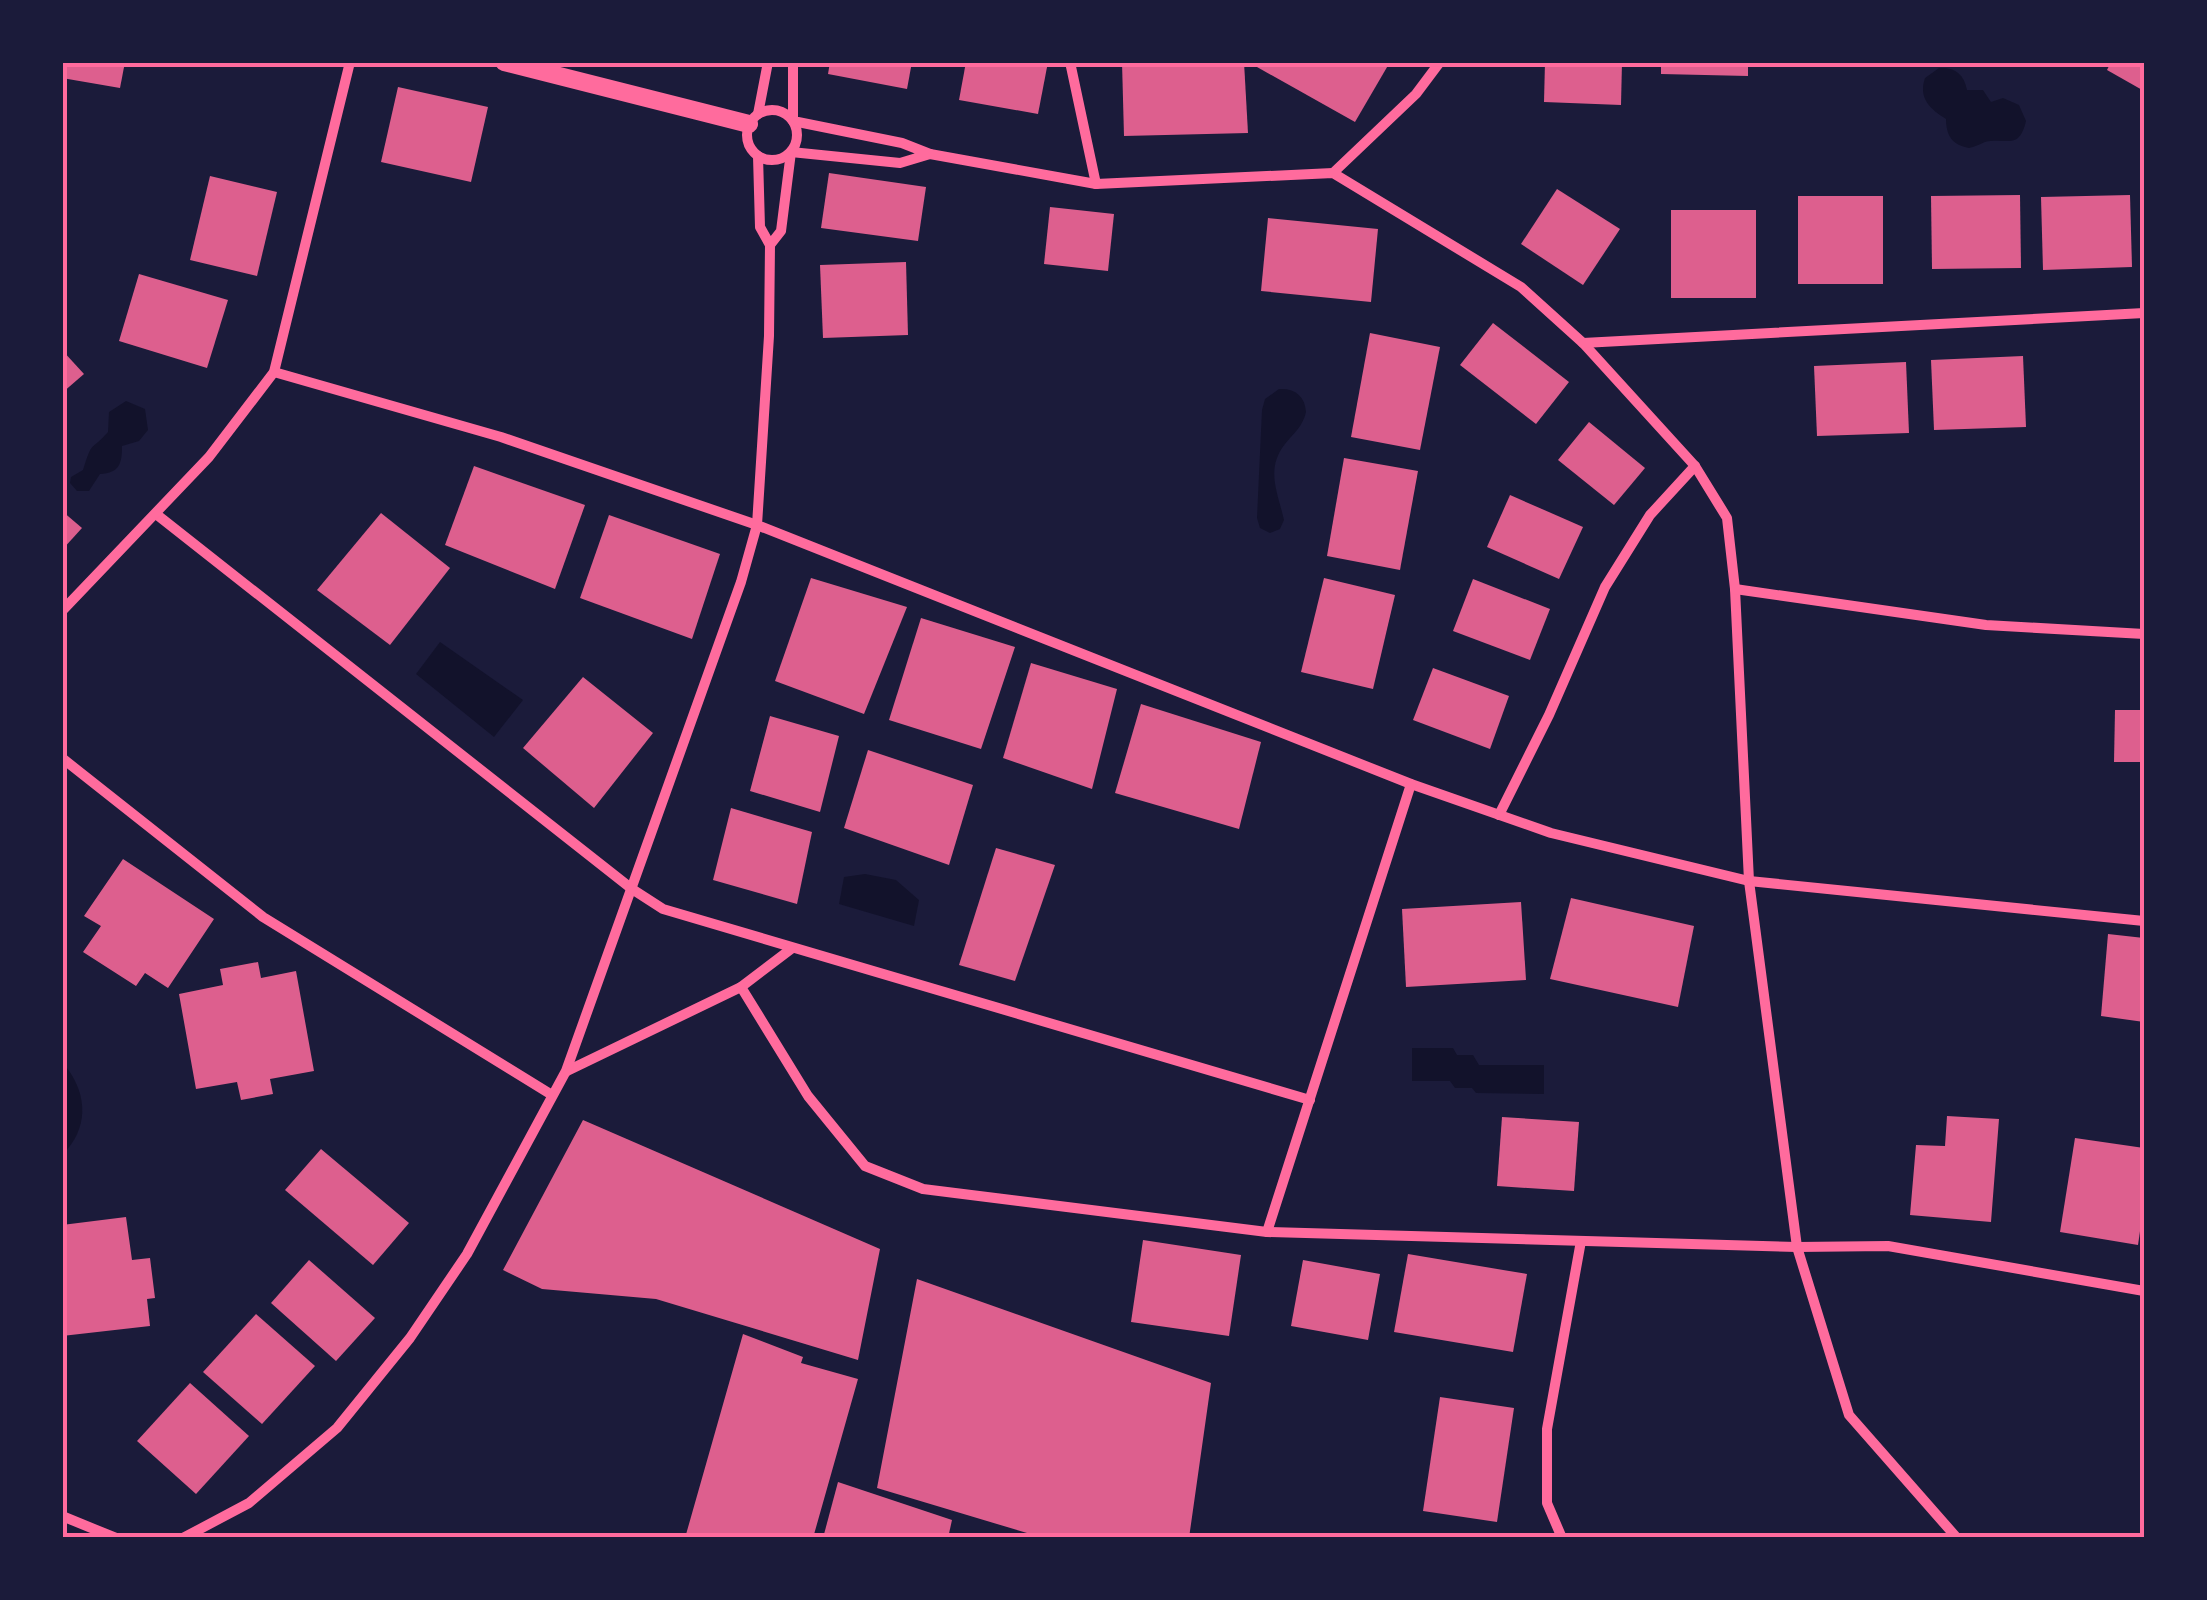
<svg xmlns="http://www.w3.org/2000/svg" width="2207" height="1600" viewBox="0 0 2207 1600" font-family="Roboto,sans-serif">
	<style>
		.water { fill: #12122b }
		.building { fill: #dd5f8e }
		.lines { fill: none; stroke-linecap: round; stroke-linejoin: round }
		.minor { stroke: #ff6b9d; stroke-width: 10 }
		.tertiary { stroke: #ff6b9d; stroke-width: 18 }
		.neatline { fill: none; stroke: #ff6b9d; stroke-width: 4 }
	</style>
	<rect width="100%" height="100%" fill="#1b1b3a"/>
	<g class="water">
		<path d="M1939 68C1955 67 1964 74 1967 90H1983L1991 102 2003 98 2019 105 2026 121C2019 151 2006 137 1985 142 1980 144 1974 147 1969 148 1952 145 1946 135 1946 119 1930 109 1918 98 1925 78Z"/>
		<path d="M1279 389C1295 388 1305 396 1306 412 1303 426 1294 433 1285 444 1265 469 1278 493 1284 520L1280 529 1270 533 1260 528 1257 518 1262 410 1265 399Z"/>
		<path d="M126 401 145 409 148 430 139 441 122 446C122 463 120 473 100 474L89 491H77L70 483 71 477 83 470C93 439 89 453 108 432L109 412Z"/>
		<path d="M440 642 523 700 494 737 416 674Z"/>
		<path d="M865 874 896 880 919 900 914 926 839 904 844 877Z"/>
		<path d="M1412 1048H1453L1457 1055H1473L1479 1065H1544V1094L1476 1093 1472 1088H1455L1450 1081H1412Z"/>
		<path d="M67 1068C88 1096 88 1129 63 1154V1070Z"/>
	</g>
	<g class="building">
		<path d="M62 62H125L120 88 62 78Z"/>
		<path d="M830 62H912L907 89 828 74Z"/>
		<path d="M966 62H1048L1038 114 959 100Z"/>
		<path d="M1122 62H1244L1248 133 1124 136Z"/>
		<path d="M1260 62H1390L1355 122 1257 67Z"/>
		<path d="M1545 62H1622L1621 105 1544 102Z"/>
		<path d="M1661 62H1748V76L1661 74Z"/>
		<path d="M2111 62H2144V91L2107 70Z"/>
		<path d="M398 87 488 107 471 182 381 162Z"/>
		<path d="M829 173 926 187 918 241 821 228Z"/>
		<path d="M210 176 277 192 257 276 190 260Z"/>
		<path d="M1557 189 1620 229 1583 285 1521 244Z"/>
		<path d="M2020 195 2021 268 1932 269 1931 196Z"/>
		<path d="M2130 195 2132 267 2043 270 2041 197Z"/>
		<rect x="1798" y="196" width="85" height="88"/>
		<path d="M1050 207 1114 214 1108 271 1044 264Z"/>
		<rect x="1671" y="210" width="85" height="88"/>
		<path d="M1268 218 1378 229 1371 302 1261 291Z"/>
		<path d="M906 262 908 335 823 338 820 265Z"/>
		<path d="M139 274 228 300 207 368 119 341Z"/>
		<path d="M1493 323 1569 382 1536 424 1460 365Z"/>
		<path d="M1370 333 1440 347 1420 450 1351 437Z"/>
		<path d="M62 350 84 374 62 393Z"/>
		<path d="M2023 356 2026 427 1934 430 1931 360Z"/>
		<path d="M1906 362 1909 433 1817 436 1814 366Z"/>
		<path d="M1589 422 1645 468 1614 505 1558 460Z"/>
		<path d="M1344 458 1418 471 1400 570 1327 556Z"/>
		<path d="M474 466 585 505 555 589 445 545Z"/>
		<path d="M1510 495 1583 527 1559 579 1487 547Z"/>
		<path d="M62 511 82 528 62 550Z"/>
		<path d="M381 513 450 568 390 645 317 590Z"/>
		<path d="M609 515 720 554 692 639 580 598Z"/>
		<path d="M811 578 907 607 864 714 775 681Z"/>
		<path d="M1324 578 1395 595 1373 689 1301 672Z"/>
		<path d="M1473 579 1550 609 1530 660 1453 631Z"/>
		<path d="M921 618 1015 647 981 749 889 720Z"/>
		<path d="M1031 663 1117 689 1092 789 1003 758Z"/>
		<path d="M1433 668 1509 696 1490 749 1413 720Z"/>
		<path d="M583 677 653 733 594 808 523 748Z"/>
		<path d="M1141 704 1261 742 1239 829 1115 793Z"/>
		<path d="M2115 710H2144V762H2114Z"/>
		<path d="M770 716 839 736 820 812 750 791Z"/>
		<path d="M868 750 973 785 949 865 844 828Z"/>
		<path d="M731 808 812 832 797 904 713 880Z"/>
		<path d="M996 848 1055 865 1015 981 959 965Z"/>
		<path d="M123 859 214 919 168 988 145 973 136 986 83 952 101 926 84 916Z"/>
		<path d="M1571 898 1694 926 1678 1007 1550 979Z"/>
		<path d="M1521 902 1526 980 1406 987 1402 909Z"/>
		<path d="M2108 934 2144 938V1022L2101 1016Z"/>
		<path d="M258 962 261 978 296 971 314 1071 270 1079 273 1094 241 1100 237 1082 196 1089 179 994 223 985 220 969Z"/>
		<path d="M1947 1116 1999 1119 1991 1222 1910 1215 1916 1145 1945 1146Z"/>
		<path d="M1502 1117 1579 1122 1574 1191 1497 1186Z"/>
		<path d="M583 1120 880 1249 858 1360 656 1299 542 1289 503 1270Z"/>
		<path d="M2075 1138 2144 1148V1204L2138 1245 2060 1232Z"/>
		<path d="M321 1149 409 1223 373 1265 285 1190Z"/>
		<path d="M126 1217 132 1260 150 1258 155 1298 147 1299 150 1326 62 1336V1225Z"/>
		<path d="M1143 1240 1241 1255 1229 1336 1131 1322Z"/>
		<path d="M1408 1254 1527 1274 1513 1352 1394 1332Z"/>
		<path d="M309 1260 375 1318 336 1361 271 1303Z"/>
		<path d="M1303 1260 1380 1274 1368 1340 1291 1326Z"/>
		<path d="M917 1279 1211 1383 1189 1538H1027V1533L877 1488Z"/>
		<path d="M256 1314 315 1366 262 1424 203 1372Z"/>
		<path d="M743 1334 803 1357 801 1363 858 1379 813 1538H685Z"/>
		<path d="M190 1383 249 1436 196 1494 137 1441Z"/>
		<path d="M1440 1397 1514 1408 1497 1522 1423 1511Z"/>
		<path d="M838 1482 952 1520 948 1538H823Z"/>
	</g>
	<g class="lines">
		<g class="minor">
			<path d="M1070 62 1096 184"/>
			<circle cx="772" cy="135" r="25"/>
			<path d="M758 114 768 62"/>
			<path d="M930 154 1096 184 1333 173 1521 287 1583 343 1695 466 1727 518 1735 589 1749 881 1797 1247 1849 1415 1957 1538"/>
			<path d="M758 156 760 227 770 245 781 231 791 152 900 163 930 154 902 143 793 121V62"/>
			<path d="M1333 173 1416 94 1440 62"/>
			<path d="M1583 343 2144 313"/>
			<path d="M274 372 501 437 757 525 1411 784 1551 833 1749 881 2144 921"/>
			<path d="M156 514 632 889 663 909 1310 1100"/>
			<path d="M1735 589 1986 625 2144 634"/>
			<path d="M62 611 209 457 274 372 350 62"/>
			<path d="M62 758 263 917 552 1095"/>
			<path d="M1499 815 1549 715 1605 587 1650 515 1695 466"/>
			<path d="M741 987 808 1096 865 1166 923 1189 1267 1232 1797 1247 1888 1246 2144 1291"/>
			<path d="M567 1071 741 987 791 949"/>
			<path d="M1267 1232 1411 784"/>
			<path d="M62 1516 116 1538"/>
			<path d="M183 1538 249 1503 337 1428 410 1338 467 1254 566 1071 741 582 757 525 769 336 770 245"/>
			<path d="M1562 1538 1547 1503V1429L1581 1241"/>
		</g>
		<path class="tertiary" d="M504 62 749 124"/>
	</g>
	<rect width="2207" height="1600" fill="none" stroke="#1b1b3a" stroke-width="130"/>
	<rect x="65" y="65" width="2077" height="1470" class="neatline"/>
</svg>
